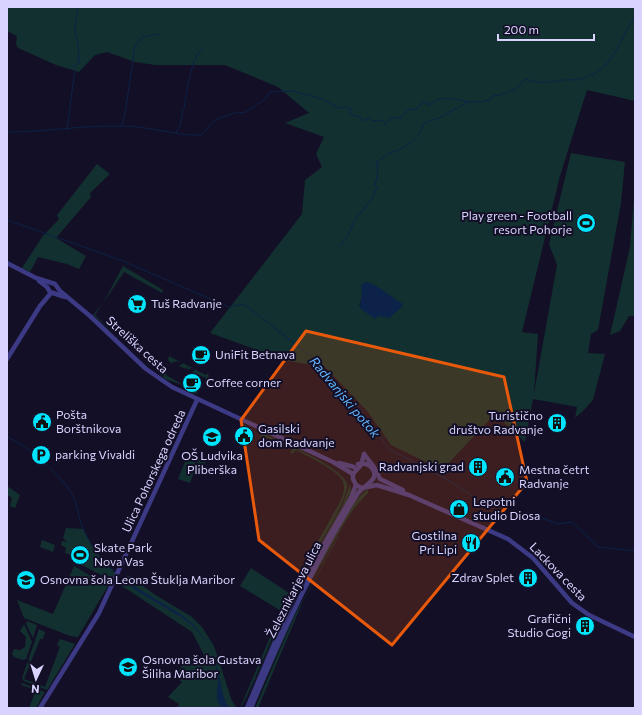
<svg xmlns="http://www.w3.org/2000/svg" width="642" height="715" viewBox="0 0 642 715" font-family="Commissioner,sans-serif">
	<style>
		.green { fill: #12302f; fill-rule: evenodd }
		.water { fill: #0c2248 }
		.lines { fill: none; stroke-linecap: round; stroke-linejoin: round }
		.stream { stroke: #0c2248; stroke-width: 1 }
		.tertiary { stroke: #3d3a85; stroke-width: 4.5 }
		.marked { fill: #e8590c; fill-opacity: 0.2; stroke: #e8590c; stroke-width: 3; stroke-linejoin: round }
		.labels { text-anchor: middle; stroke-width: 4; stroke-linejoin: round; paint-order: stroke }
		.poi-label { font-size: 12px; fill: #d9d4ff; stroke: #130f26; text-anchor: start }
		.street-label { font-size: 12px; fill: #d9d4ff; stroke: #130f26 }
		.water-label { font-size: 13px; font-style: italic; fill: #62b6ff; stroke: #130f26 }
	</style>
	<rect width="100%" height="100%" fill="#130f26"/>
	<g class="green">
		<path d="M7 7H635V101L587 90 560 176 522 332 538 334 534 393 557 265 549 244 571 153 625 162 621 203 598 330 591 334 588 353 605 354 593 400 584 410 575 418 577 407 533 399 525 442 495 414 442 470 391 445 368 412 325 367 288 361 210 333 302 214 305 180 322 167 316 154 324 137 285 123 309 113 278 87 225 65H155L135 62 107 52 95 55 79 72 56 65 18 48 16 44 17 36 7 31ZM362 289 387 295 403 305 379 316 359 305 362 300Z"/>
		<path d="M97 164 110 174 90 193 91 197 56 238 86 256 79 269 67 264 38 257 30 272 22 268 42 237 59 219 57 215Z"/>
		<path d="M635 186V316H629L620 331 610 335 630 247Z"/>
		<path d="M123 266 163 290 162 293 124 272 95 315 113 332 93 315 103 303Z"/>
		<path d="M169 356 206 375 208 373 209 377 205 380 206 378 192 372 195 370 192 368 187 370 188 366 186 369 179 366 183 363 177 361 171 363 168 360Z"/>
		<path d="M167 368 166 375 194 391 199 384 200 388 197 393 192 394 183 385 165 379 160 374 161 370Z"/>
		<path d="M262 433C278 440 344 467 347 484 350 500 304 568 295 586 286 603 246 704 240 708L281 611 240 586 251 568 289 593 340 502C343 496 346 487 342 480 337 470 307 456 296 450L292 454 290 452 292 450 291 448 263 436 260 437Z"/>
		<path d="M199 458 206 461 201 474 194 472 190 483 178 479 186 459 197 463Z"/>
		<path d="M350 484 351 491 347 500 293 596 243 708 288 604 343 504Z"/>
		<path d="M7 486 20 495 15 508 10 506 12 498 7 495Z"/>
		<path d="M368 489V493L355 507 345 522 305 592 253 708C279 646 305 586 339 529 347 516 355 498 368 489Z"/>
		<path d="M66 528 83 529 95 551 115 573 112 578 109 579 70 559 71 555 65 553 66 548 61 545 62 541 67 542 63 538Z"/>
		<path d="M338 536H339L303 601 258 708H255L296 613Z"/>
		<path d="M42 540 55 545 53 552 40 547Z"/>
		<path d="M74 566 108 586 78 637 70 636 24 618 17 600 53 614Z"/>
		<path d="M128 575 154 594 192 617 202 627 214 646 232 701 237 708H177L179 704 168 697 182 682 175 676 189 656 199 662 204 655 192 632 119 584Z"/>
		<path d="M27 621 37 625 33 638 26 624Z"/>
		<path d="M24 624 32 642 26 659 23 660 14 657 12 654 14 649 20 650 25 647 26 637 20 631Z"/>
		<path d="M39 629 45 632 43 639H40L24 679 45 687 60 647 57 645 60 639 75 644 47 690 24 681 22 678Z"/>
		<path d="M22 683 45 692 36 708H29L36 690 21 685Z"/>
	</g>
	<g class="water">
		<path d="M365 282C374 282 394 299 403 304L400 309 389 318 379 316 375 319 360 308 362 289 361 285Z"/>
		<path d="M122 577C148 600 190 610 206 642 210 650 214 659 217 667 221 681 221 696 229 708L222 707C213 698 219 689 218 678 216 661 207 640 195 628 183 614 124 588 122 577Z"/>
	</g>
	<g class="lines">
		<g class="stream">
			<path d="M72 67 79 63 78 43 75 30 78 7"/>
			<path d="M184 108C187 92 190 60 202 49"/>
			<path d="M122 125 125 114 135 46 142 37 159 34"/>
			<path d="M67 130 75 69"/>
			<path d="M7 132C46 132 84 125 123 126 149 126 175 136 201 135L215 120 237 112 244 113 265 99 270 92 293 91 322 99 339 108 346 107 351 109 350 114 361 117 362 121 369 118 373 121 382 120 385 124 390 118H401L408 110 416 109 423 102 427 103 429 106C439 94 454 99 468 102"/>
			<path d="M176 133 180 126 183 110"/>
			<path d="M7 220 118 259 229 307 244 304 312 357 359 408 389 449 446 479 503 515 518 518 539 517 558 524 572 522 598 547 635 551"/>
			<path d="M339 246 346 239 355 220 374 196V192L377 189 375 185 378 172 376 162C381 160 386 154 390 153 405 149 419 139 424 123L439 118 468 102H482L491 99 494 95C502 96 507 91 515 90L522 82 526 79C537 84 551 82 563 80 569 79 575 81 581 79 616 69 616 42 635 18"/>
			<path d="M7 437C27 444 63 477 73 496 77 505 78 514 81 523 87 542 101 560 116 573"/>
		</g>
		<g class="tertiary">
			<path d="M7 263 36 278 55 284 60 291 90 316 146 369 172 387 333 462 353 474"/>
			<path d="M39 281 47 287 50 292 65 297"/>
			<path d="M7 359 40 306 51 293"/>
			<path d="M364 454 361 465 353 474V479L356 485 362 488 377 485 409 495 508 539 533 558 572 603 589 615 635 637"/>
			<path d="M364 454 374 467 380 479 403 490"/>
			<path d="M339 463 354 467"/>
			<path d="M40 708 99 613 197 400"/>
			<path d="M247 708 296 593 351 498 356 485"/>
			<path d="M251 708C282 633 315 561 358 493 364 485 382 479 371 467 367 463 363 463 358 464"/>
		</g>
	</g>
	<path class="marked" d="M306 331 504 377 527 482 392 645 259 540 241 420Z"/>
	<defs>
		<symbol id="stadium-disc" viewBox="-11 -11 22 22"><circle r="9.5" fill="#00e5ff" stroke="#130f26"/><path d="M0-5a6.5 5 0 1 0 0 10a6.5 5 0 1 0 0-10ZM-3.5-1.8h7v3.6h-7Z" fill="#111"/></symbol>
		<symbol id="supermarket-disc" viewBox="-11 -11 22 22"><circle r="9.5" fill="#00e5ff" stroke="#130f26"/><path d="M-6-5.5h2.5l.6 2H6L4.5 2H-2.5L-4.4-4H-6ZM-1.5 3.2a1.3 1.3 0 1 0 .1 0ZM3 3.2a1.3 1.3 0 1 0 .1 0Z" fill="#111"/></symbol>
		<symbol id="cafe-disc" viewBox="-11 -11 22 22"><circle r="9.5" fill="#00e5ff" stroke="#130f26"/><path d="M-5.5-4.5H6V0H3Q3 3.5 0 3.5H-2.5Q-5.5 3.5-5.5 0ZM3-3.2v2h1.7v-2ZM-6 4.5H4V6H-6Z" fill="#111"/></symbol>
		<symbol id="civic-disc" viewBox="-11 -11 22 22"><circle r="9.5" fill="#00e5ff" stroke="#130f26"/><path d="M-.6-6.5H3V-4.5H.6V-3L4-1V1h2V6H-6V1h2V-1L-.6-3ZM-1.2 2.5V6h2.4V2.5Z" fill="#111"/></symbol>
		<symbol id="building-disc" viewBox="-11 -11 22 22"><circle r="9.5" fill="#00e5ff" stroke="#130f26"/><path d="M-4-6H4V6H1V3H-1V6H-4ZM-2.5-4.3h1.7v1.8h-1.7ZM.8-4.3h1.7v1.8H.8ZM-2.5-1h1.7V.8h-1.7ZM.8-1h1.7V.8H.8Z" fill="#111"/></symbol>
		<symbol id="school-disc" viewBox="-11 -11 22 22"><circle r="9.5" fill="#00e5ff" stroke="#130f26"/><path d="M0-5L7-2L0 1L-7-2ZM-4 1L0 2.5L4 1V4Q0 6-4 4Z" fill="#111"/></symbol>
		<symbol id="parking-disc" viewBox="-11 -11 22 22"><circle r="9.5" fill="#00e5ff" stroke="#130f26"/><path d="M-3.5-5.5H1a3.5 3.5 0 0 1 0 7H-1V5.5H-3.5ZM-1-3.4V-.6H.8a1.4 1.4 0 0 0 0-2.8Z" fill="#111"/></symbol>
		<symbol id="shop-disc" viewBox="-11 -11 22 22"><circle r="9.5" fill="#00e5ff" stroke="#130f26"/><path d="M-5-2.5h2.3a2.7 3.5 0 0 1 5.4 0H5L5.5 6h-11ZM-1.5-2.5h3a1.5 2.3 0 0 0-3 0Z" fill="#111"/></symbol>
		<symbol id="restaurant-disc" viewBox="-11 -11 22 22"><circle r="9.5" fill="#00e5ff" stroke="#130f26"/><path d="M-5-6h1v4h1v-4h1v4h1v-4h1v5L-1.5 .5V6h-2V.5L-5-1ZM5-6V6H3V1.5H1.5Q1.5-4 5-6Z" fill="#111"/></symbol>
	</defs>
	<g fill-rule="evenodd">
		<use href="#stadium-disc" x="575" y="212" width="22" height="22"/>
		<use href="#supermarket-disc" x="126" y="293" width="22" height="22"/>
		<use href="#cafe-disc" x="190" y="344" width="22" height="22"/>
		<use href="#cafe-disc" x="181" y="372" width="22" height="22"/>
		<use href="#civic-disc" x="31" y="411" width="22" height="22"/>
		<use href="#building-disc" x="546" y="412" width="22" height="22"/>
		<use href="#civic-disc" x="233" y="425" width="22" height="22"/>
		<use href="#school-disc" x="201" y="426" width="22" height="22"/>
		<use href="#parking-disc" x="30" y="444" width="22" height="22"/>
		<use href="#building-disc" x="467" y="456" width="22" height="22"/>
		<use href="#civic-disc" x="494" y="466" width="22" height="22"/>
		<use href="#shop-disc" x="448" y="498" width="22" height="22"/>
		<use href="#restaurant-disc" x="460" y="532" width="22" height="22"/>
		<use href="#stadium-disc" x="69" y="544" width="22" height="22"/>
		<use href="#building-disc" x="517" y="567" width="22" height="22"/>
		<use href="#school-disc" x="15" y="569" width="22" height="22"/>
		<use href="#building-disc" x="574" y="615" width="22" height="22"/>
		<use href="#school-disc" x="117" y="656" width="22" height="22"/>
	</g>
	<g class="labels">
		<g class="poi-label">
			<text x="572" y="220" text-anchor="end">Play green - Football<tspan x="572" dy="14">resort Pohorje</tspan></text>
			<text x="151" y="308">Tuš Radvanje</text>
			<text x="215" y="359">UniFit Betnava</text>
			<text x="206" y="387">Coffee corner</text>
			<text x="56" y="419">Pošta<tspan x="56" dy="14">Borštnikova</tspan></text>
			<text x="543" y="420" text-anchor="end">Turistično<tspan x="543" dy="14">društvo Radvanje</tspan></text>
			<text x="258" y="433">Gasilski<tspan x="258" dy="14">dom Radvanje</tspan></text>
			<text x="55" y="459">parking Vivaldi</text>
			<text x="212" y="460" text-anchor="middle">OŠ Ludvika<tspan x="212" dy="14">Pliberška</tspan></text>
			<text x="464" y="471" text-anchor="end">Radvanjski grad</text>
			<text x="519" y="474">Mestna četrt<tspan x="519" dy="14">Radvanje</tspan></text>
			<text x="473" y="506">Lepotni<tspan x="473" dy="14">studio Diosa</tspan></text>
			<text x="457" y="540" text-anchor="end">Gostilna<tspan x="457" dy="14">Pri Lipi</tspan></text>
			<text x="94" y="552">Skate Park<tspan x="94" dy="14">Nova Vas</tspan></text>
			<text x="514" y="582" text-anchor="end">Zdrav Splet</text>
			<text x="40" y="584">Osnovna šola Leona Štuklja Maribor</text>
			<text x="571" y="623" text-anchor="end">Grafični<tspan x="571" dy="14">Studio Gogi</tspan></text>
			<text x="142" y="664">Osnovna šola Gustava<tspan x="142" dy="14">Šiliha Maribor</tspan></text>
		</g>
		<g class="street-label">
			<text transform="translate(137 345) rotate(42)" y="4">Streliška cesta</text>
			<text transform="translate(154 471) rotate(-65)" y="4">Ulica Pohorskega odreda</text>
			<text transform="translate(558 572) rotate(46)" y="4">Lackova cesta</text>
			<text transform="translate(294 590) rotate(-63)" y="4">Železnikarjeva ulica</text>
		</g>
		<g class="water-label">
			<text transform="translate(345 397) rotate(50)" y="5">Radvanjski potok</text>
		</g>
	</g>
	<rect width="642" height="715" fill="none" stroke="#d9d4ff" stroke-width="16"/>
	<g transform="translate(36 679) rotate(184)" stroke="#130f26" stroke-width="3" paint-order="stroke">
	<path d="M0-3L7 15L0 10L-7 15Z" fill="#d9d4ff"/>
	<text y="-6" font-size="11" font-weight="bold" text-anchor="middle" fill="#d9d4ff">N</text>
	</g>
	<path d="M498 34v6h96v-6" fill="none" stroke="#d9d4ff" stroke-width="2"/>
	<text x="504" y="34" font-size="12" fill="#d9d4ff" stroke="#130f26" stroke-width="3" paint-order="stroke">200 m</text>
</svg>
